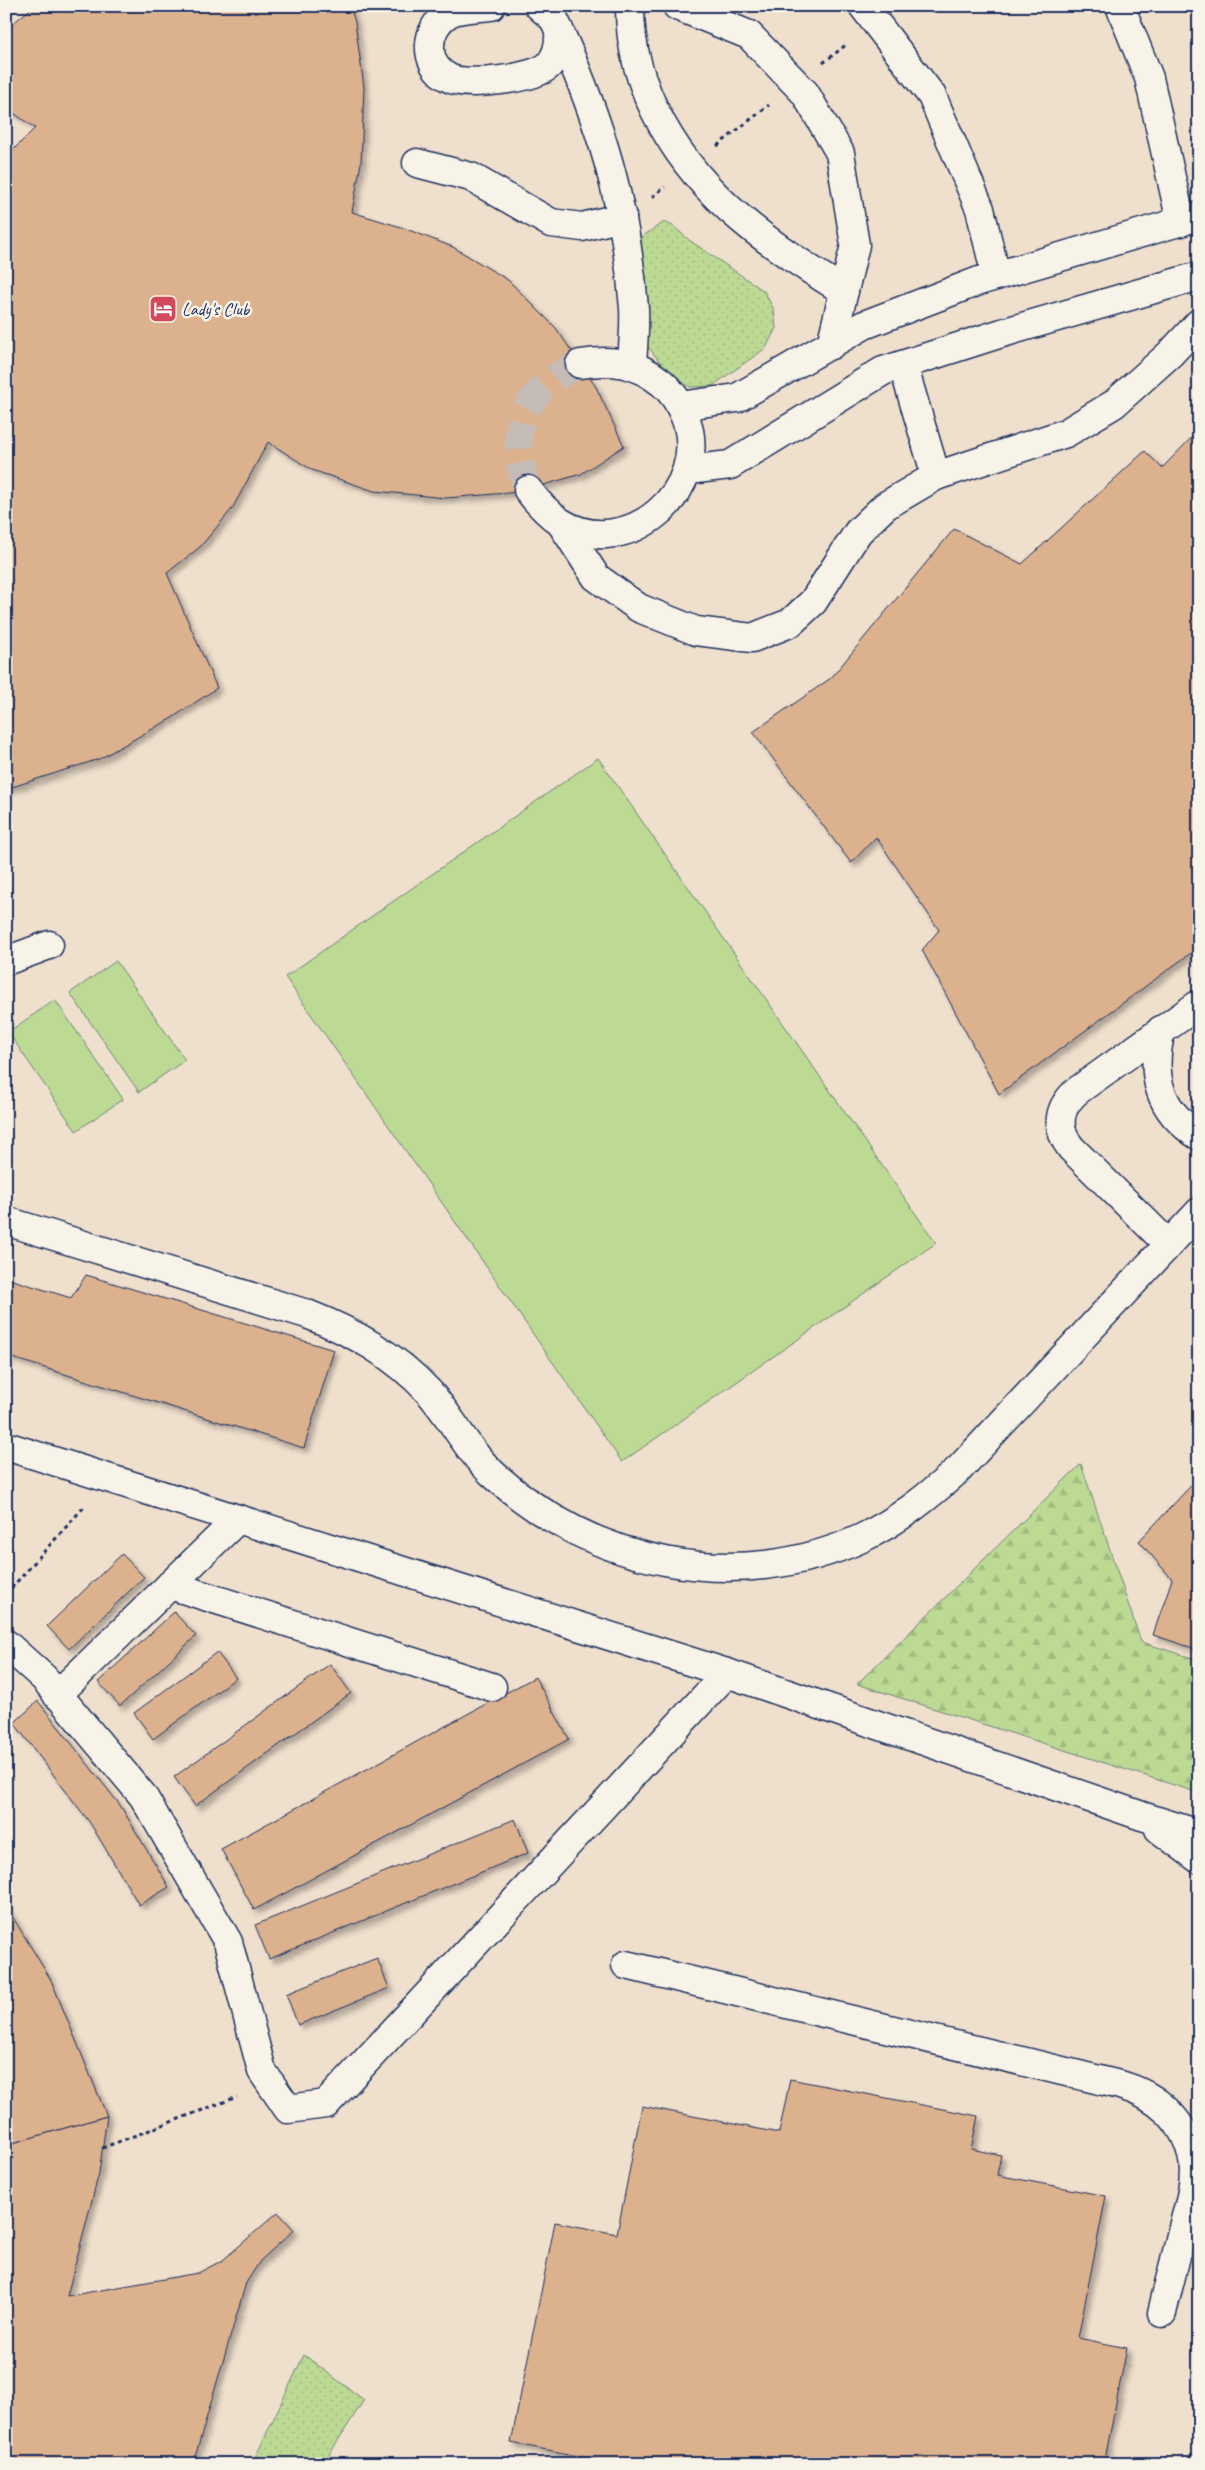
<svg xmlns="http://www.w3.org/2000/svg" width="1205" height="2470" viewBox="0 0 1205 2470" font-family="Caveat,sans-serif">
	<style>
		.grass { fill: url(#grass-dots); stroke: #6c8478 }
		.forest { fill: url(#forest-firs); stroke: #6c8478 }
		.pitch { fill: #bcda93; stroke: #6c8478 }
		.building { fill: #dcb18d; stroke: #1b2f5e; filter: url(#shadow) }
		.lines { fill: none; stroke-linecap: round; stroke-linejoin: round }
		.minor-tunnel { stroke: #c5bcb7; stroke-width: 28; stroke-dasharray: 28 14; stroke-linecap: butt }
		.minor-casing { stroke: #1b2f5e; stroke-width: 31 }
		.path { stroke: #1b2f5e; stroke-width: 3; stroke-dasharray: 4 4; stroke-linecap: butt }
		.minor { stroke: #f7f3e8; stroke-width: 28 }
		.labels { text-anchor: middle; stroke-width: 5; stroke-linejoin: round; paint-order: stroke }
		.poi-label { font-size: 18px; fill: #1b2f5e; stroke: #f7f3e8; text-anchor: start }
	</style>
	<defs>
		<pattern id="grass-dots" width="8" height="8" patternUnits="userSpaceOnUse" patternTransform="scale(1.25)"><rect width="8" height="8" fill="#bcda93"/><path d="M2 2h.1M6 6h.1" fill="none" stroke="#a1bb81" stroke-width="1.8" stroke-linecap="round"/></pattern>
		<pattern id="forest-firs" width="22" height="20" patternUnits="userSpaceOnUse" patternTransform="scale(1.25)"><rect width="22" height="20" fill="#bcda93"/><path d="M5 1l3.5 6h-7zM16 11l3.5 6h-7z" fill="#a1bb81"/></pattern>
		<filter id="shadow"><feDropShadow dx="4.5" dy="4.5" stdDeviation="2.5" flood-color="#0004"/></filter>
	</defs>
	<rect width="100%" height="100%" fill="#efdfcd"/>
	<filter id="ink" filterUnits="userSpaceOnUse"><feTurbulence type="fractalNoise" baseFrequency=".02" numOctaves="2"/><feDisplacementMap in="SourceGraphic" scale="10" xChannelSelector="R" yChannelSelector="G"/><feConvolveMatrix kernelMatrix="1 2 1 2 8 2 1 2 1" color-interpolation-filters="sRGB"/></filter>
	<g filter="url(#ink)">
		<g class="grass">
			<path d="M664 222 673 226 689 240 764 291 774 310 776 328 766 348 712 386 690 387 672 376 647 346 639 245 643 236Z"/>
			<path d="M304 2355 364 2400 323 2464H255L253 2462Z"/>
		</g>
		<path class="forest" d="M1081 1464 1141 1642 1199 1660V1793L857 1684Z"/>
		<g class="pitch">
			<path d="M598 758 936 1243 622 1462 285 977Z"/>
			<path d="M116 961 185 1060 139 1092 70 993Z"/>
			<path d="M55 1000 123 1099 76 1131 8 1032Z"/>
		</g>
		<g class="building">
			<path d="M34 6H350L355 22 364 87 361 163 352 212 401 227 453 247 508 280 556 328 596 387 624 446 581 474 520 492 446 498 374 491 312 470 268 442 232 509 200 547 167 573 217 688 172 718 99 759 6 789V157L35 128 6 108V29Z"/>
			<path d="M1199 430V947L999 1094 922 950 939 930 876 837 851 863 753 732 831 678 954 529 1022 564 1145 451 1162 468Z"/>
			<path d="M86 1275 334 1350 304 1448 6 1356V1278L71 1298Z"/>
			<path d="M1199 1477V1650L1153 1635 1172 1579 1139 1541Z"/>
			<path d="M122 1554 144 1577 69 1649 47 1626Z"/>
			<path d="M174 1612 196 1636 120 1706 98 1682Z"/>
			<path d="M217 1652 236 1678 153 1739 134 1713Z"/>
			<path d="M330 1664 351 1693 195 1806 174 1777Z"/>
			<path d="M535 1677 569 1739 254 1910 221 1849Z"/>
			<path d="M38 1701 120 1805 169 1887 139 1905 90 1823 14 1723Z"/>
			<path d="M515 1819 528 1853 269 1959 255 1925Z"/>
			<path d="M6 1906 51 1980 107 2116 6 2145Z"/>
			<path d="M377 1958 389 1988 298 2025 286 1994Z"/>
			<path d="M790 2079 978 2116 971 2149 1001 2155 997 2175 1106 2196 1078 2338 1127 2348 1104 2464H593L594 2459 511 2443 555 2222 617 2234 642 2106 779 2133Z"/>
			<path d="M107 2116 99 2173 67 2296 198 2273 223 2260 278 2212 294 2230 260 2261 246 2283 193 2464H6V2145Z"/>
		</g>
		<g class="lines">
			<path class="minor-tunnel" d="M528 490C506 430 522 391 580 364"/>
			<defs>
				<g id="minor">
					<path d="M491 6C478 8 460 7 449 13 425 27 422 65 449 78 466 87 535 79 549 65 558 55 560 43 559 30"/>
					<path d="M539 6 554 19 559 30C601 123 626 205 634 308 635 327 633 346 632 365"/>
					<path d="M630 6C629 89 679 167 741 219 773 246 809 269 844 291"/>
					<path d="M677 6 749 35 805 93 840 153 855 245 831 345"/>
					<path d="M863 6 932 96 980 209 996 276"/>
					<path d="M1120 6 1149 78 1181 222"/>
					<path d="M417 163 471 177 551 223 582 227 622 217"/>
					<path d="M903 365 936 476"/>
					<path d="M680 406 737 398 864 325 979 281 1199 216"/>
					<path d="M688 470 730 465 883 371 1002 333 1199 276"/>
					<path d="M528 490C538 503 547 513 560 522 627 564 713 489 685 417 680 404 673 392 662 383 636 362 613 359 580 364"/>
					<path d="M561 523 596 577 639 608 696 631 752 638 790 623 813 602 858 532 885 506 936 476 1066 433 1114 404 1171 353 1199 323"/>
					<path d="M6 961 49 945"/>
					<path d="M1161 1030C1150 1075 1158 1110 1199 1136"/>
					<path d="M6 1221 307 1314C353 1332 395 1355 429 1392 452 1418 467 1450 493 1474 592 1565 737 1595 862 1538 898 1521 929 1496 959 1469L1199 1212"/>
					<path d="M1168 1244 1071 1148C1055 1127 1058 1108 1077 1091L1199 1004"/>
					<path d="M6 1446 727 1673 1142 1816 1199 1834"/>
					<path d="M170 1585 492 1687"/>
					<path d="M6 1644 44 1678 143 1796 228 1942 262 2071 288 2109 326 2104 727 1673"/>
					<path d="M57 1695 238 1519"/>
					<path d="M1159 1829 1199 1859"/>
					<path d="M626 1965 1120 2085C1156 2095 1186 2120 1193 2160 1197 2184 1187 2211 1181 2235 1175 2261 1168 2287 1162 2313"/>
				</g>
			</defs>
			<use href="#minor" class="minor-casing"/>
			<g class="path">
				<path d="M823 63 847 44"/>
				<path d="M717 146 769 105"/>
				<path d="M652 197 665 187"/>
				<path d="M6 1594 84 1507"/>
				<path d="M102 2148 237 2097"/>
			</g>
			<use href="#minor" class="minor"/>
		</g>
	</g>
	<defs>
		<symbol id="hotel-square" viewBox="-11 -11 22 22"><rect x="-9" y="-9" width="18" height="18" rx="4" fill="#d1495b" stroke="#f7f3e8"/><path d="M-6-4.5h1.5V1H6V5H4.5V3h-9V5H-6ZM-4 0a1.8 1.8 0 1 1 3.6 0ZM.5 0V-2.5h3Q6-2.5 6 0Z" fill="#fff"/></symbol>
	</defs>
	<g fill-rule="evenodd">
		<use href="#hotel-square" x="147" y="293" width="32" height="32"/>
	</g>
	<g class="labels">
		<g class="poi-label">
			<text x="182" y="315">Lady's Club</text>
		</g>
	</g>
	<rect width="1205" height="2470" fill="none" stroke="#f7f3e8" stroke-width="25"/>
	<rect x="12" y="12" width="1180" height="2445" fill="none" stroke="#1b2f5e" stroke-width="2" filter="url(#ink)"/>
</svg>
